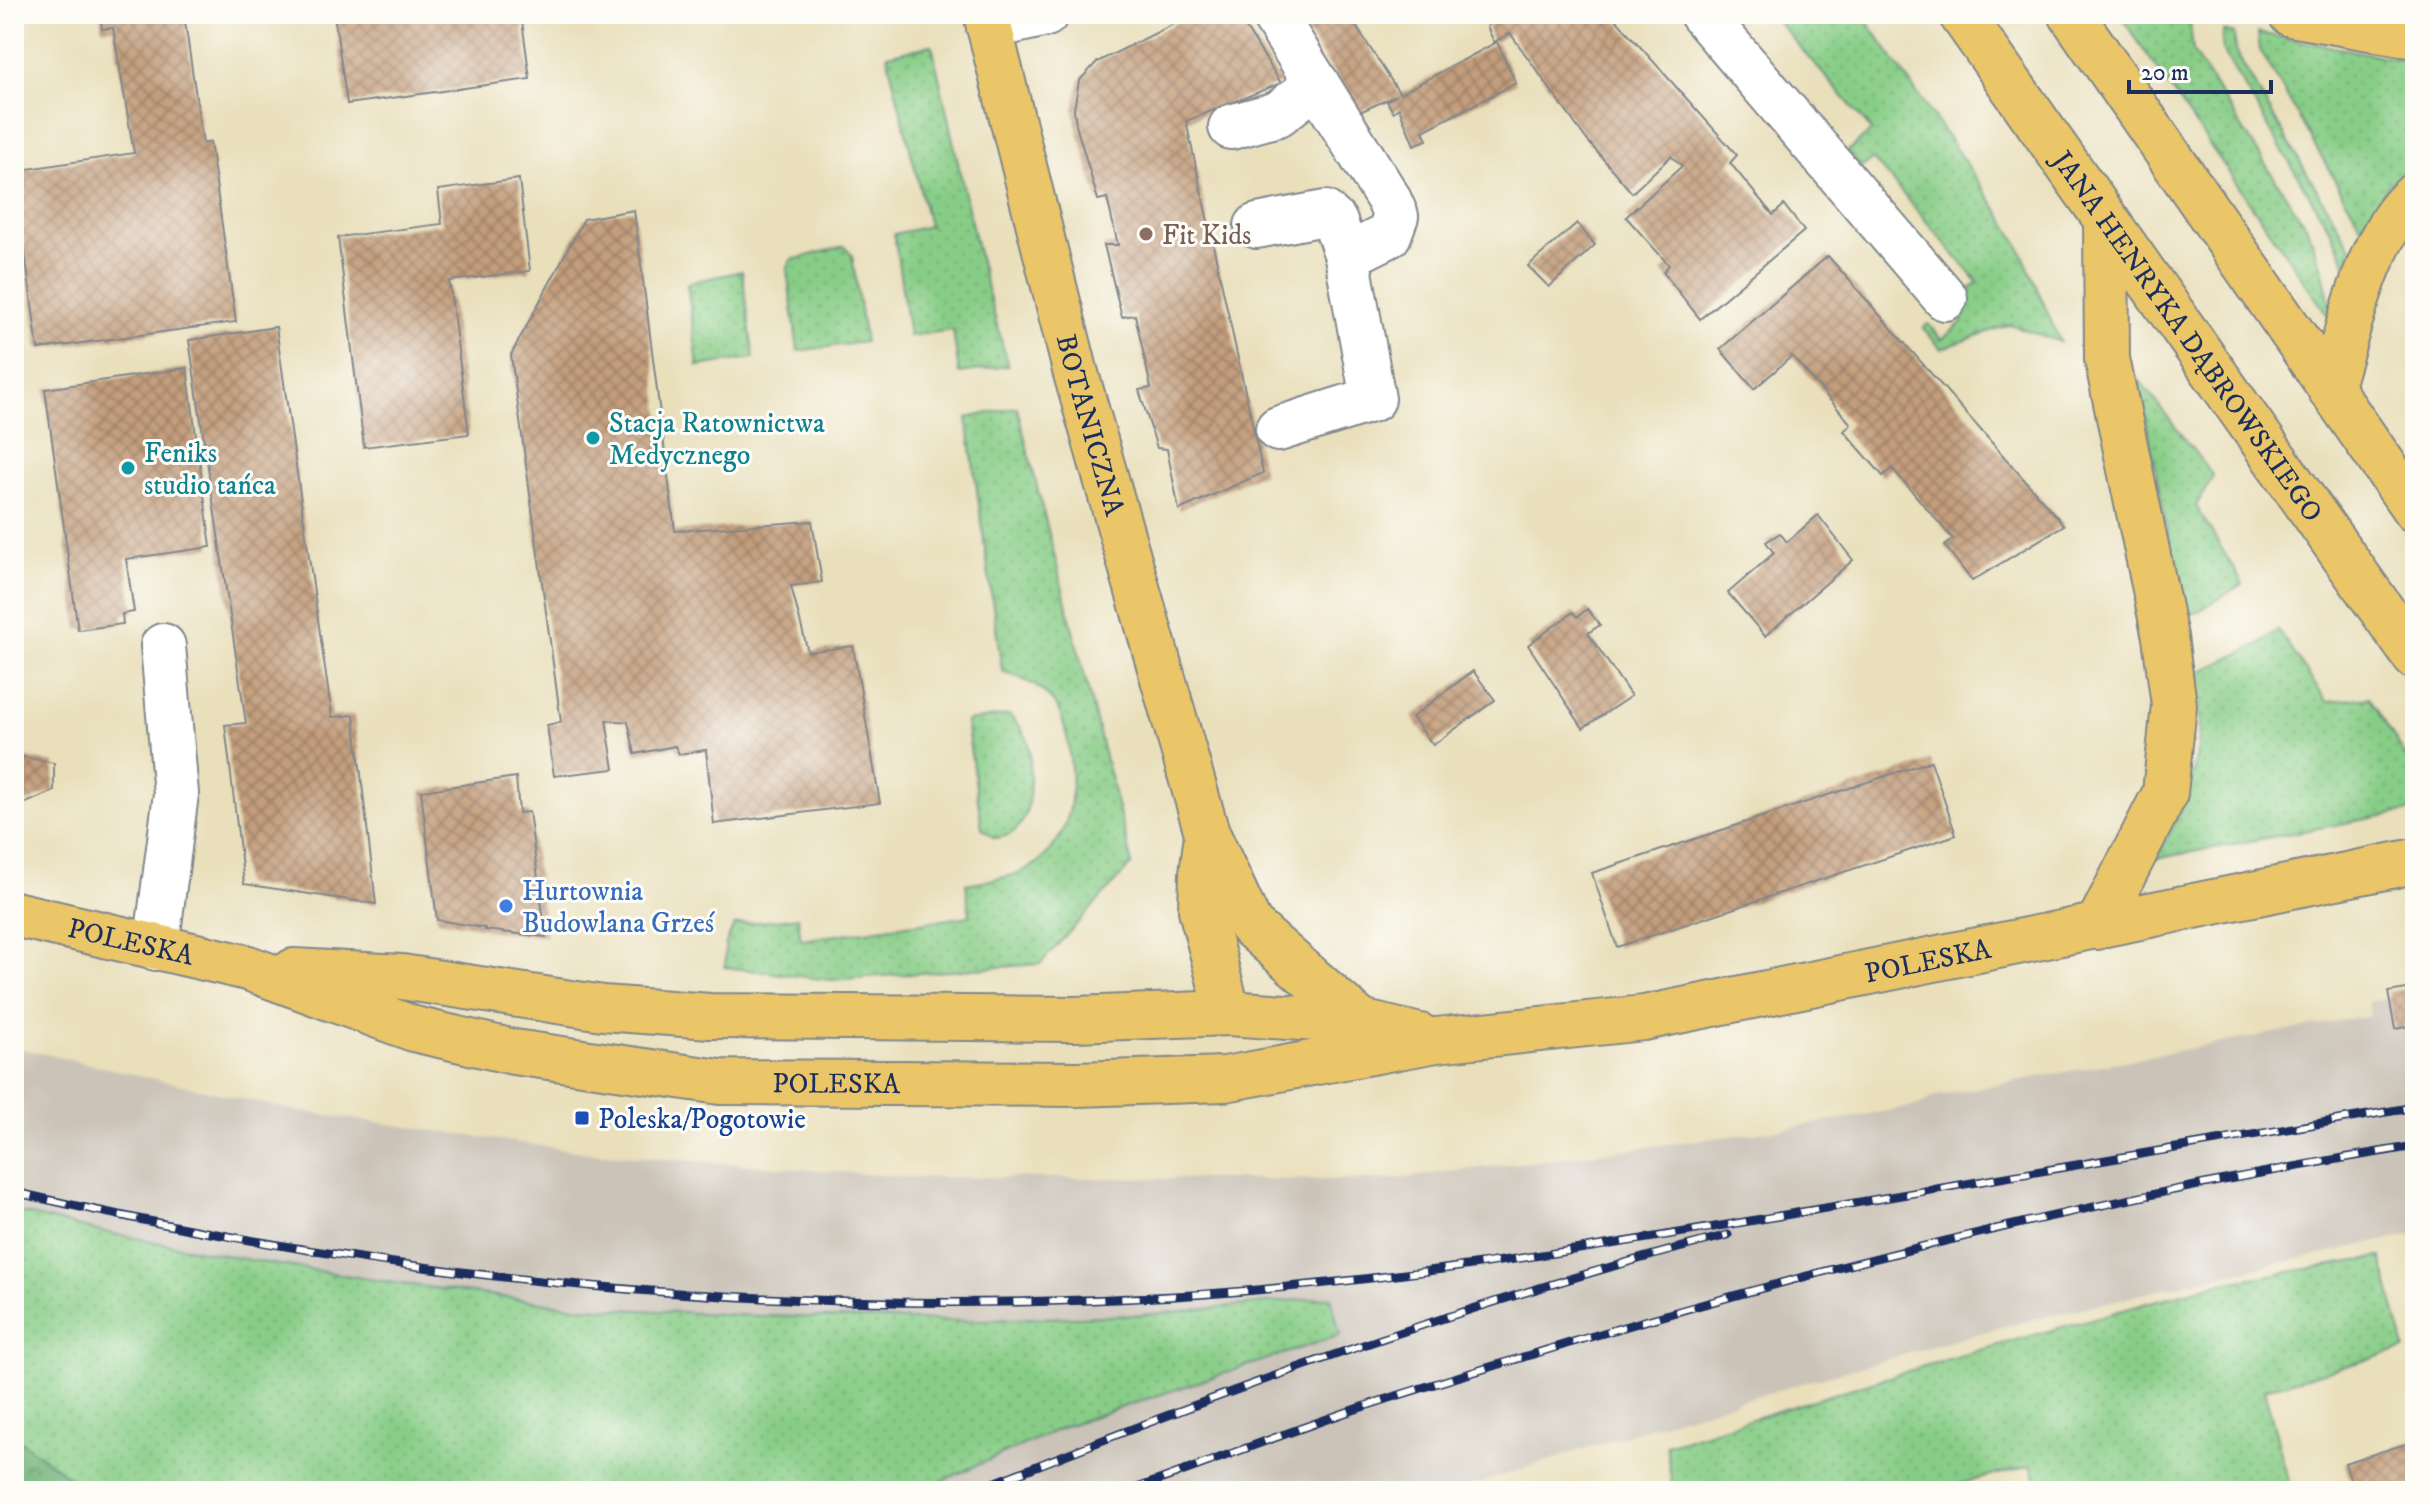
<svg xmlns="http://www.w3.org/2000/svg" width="2429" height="1505" viewBox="0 0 2429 1505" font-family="'IM FELL DW Pica',serif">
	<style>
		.industrial { fill: #cbc3b8 }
		.grass { fill: url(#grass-dots); stroke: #527e72; stroke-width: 2 }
		.forest { fill: url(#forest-crowns); stroke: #447069; stroke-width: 2 }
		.building { fill: url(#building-cross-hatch) }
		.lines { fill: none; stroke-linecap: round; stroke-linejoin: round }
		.minor-casing { stroke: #82878c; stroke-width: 48 }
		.major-casing { stroke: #82878c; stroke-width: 48 }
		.minor { stroke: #fff; stroke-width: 44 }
		.major { stroke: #ebc669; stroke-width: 44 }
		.rail-casing { stroke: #1b2f5e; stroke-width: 9 }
		.rail { stroke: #fdfcf7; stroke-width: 6; stroke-dasharray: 18; stroke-linecap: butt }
		.education-dot { fill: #8d6e63; stroke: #fdfcf7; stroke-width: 3 }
		.culture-dot { fill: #0f9aa8; stroke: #fdfcf7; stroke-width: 3 }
		.shop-dot { fill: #3f7fe0; stroke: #fdfcf7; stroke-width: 3 }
		.transit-dot { fill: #1a4fb4; stroke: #fdfcf7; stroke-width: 3 }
		.labels { text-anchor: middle; stroke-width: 6; stroke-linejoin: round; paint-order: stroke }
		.education-label { font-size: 28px; fill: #785e54; stroke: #fdfcf7; text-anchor: start }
		.street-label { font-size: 28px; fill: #1b2f5e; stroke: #fdfcf7 }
		.culture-label { font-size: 28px; fill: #0d838f; stroke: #fdfcf7; text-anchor: start }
		.shop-label { font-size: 28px; fill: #366cbe; stroke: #fdfcf7; text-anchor: start }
		.transit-label { font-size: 28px; fill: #164399; stroke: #fdfcf7; text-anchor: start }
	</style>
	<defs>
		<pattern id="grass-dots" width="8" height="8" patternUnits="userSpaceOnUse" patternTransform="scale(2)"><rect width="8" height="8" fill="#88cd87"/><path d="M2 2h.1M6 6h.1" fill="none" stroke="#75b077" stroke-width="1.8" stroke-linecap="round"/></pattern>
		<pattern id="forest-crowns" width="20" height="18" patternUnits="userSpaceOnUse" patternTransform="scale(2)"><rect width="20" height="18" fill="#6eb074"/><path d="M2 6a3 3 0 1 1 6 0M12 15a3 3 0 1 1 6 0" fill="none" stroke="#5a9062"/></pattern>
		<pattern id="building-cross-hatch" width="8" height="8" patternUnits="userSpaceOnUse" patternTransform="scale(2)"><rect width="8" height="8" fill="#c49e7c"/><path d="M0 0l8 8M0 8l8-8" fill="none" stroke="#9e8169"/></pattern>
	</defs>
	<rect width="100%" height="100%" fill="#fdfcf7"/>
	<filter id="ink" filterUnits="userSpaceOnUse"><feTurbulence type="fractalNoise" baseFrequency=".0125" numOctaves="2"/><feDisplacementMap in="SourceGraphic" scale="16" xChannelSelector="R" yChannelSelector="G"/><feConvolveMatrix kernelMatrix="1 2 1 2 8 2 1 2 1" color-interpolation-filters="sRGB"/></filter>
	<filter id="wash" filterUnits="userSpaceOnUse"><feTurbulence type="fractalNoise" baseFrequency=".006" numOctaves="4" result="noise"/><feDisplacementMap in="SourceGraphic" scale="32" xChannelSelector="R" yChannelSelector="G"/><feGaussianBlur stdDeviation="1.8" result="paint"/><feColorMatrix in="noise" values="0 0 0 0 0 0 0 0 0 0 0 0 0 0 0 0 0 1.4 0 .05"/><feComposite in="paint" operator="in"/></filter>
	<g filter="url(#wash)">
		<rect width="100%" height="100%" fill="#e9dfbb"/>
		<path class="industrial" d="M2415 994V1234L2205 1279 1994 1329 1675 1419 1457 1491H919L1068 1425 1140 1315 950 1321 759 1316 579 1307 395 1283 255 1261 93 1230 14 1211V1047L297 1111 591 1153 906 1177 1386 1180 1777 1130 1916 1106 1936 1096 2370 1015 2368 1002Z"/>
		<g class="grass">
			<path d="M1771 14H1862L1998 210 2018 243 2060 342 2010 324 1941 349 1923 328 1928 324 1942 339 1963 321 1952 306 1978 282 1873 159 1861 168 1848 151 1872 130Z"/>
			<path d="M2119 14H2160L2190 24 2193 52 2307 228 2322 268 2332 312 2329 317Z"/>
			<path d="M2223 31 2234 33 2235 48 2243 65 2352 249 2346 264 2332 233 2222 50Z"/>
			<path d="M2258 33 2415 62V165L2388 186 2362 227 2260 50Z"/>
			<path d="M932 45 979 258 1008 366 959 373 953 330 909 336 894 234 929 226 887 55Z"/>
			<path d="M844 246 852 255 865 342 798 351 787 270 791 260Z"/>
			<path d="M742 271 754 358 698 366 687 283Z"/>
			<path d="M2138 378 2213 476 2196 506 2243 584 2184 620Z"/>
			<path d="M1017 407 1132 864 1040 964 830 980 725 967V945L734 925 798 917 801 940 970 916 966 884C992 879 1021 878 1042 859 1055 847 1065 830 1069 812 1075 786 1070 724 1054 703 1040 685 1022 678 1002 671L967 418Z"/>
			<path d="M2278 630 2327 702 2369 697 2415 771V810L2155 859C2191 800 2209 742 2195 674L2256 646Z"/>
			<path d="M1009 715C1017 722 1024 731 1028 741 1031 751 1030 763 1030 773 1030 800 1029 837 994 838L982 828 966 721Z"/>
			<path d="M14 1211 93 1230 255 1261 395 1283 579 1307 759 1316 950 1321 1140 1315 1331 1297 1340 1335 1068 1425 919 1491H87L14 1436Z"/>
			<path d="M2381 1257 2405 1349 2264 1389 2291 1491H2039L2031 1466 1930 1491H1673L1666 1445 1931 1364 2215 1284Z"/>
		</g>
		<path class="forest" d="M14 1436 87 1491H24L14 1487Z"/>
		<g id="blocks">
			<g class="building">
				<path d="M100 14H156L157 20 184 15 203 144 210 142 236 322 38 349 14 171 134 153 113 28 102 29Z"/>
				<path d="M334 14H521L530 79 347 104Z"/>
				<path d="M1194 14H1237L1281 83 1186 121 1263 473 1179 510 1167 449 1157 448 1139 390 1151 388 1135 315 1122 317 1104 245H1118L1107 198 1098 200 1076 125 1074 109 1079 81 1097 62Z"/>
				<path d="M1295 14H1348L1400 94 1497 42 1516 83 1423 131 1427 140 1414 145 1399 108 1393 112 1387 101 1397 95 1360 112Z"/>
				<path d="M1496 14H1611L1737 155 1730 163 1773 215 1784 205 1804 231 1700 319 1663 272 1669 265 1626 217 1682 166 1671 156 1632 193 1586 139 1510 33 1494 42 1487 27 1497 17Z"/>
				<path d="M519 179 530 271 449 281 469 434 364 447 338 237 442 224 438 190Z"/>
				<path d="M634 210 675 531 812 521 822 582 791 586 808 652 853 646 880 803 714 824 706 750 679 754 675 746 635 754 628 722 606 720 614 769 554 776 547 725 561 722 511 355 584 219Z"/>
				<path d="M1577 223 1595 245 1549 287 1528 266Z"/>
				<path d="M1828 256 2064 525 1972 581 1945 546 1953 539 1892 468 1883 476 1844 431 1851 424 1792 356 1754 389 1720 349Z"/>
				<path d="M276 327 332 717 354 715 376 904 244 884 225 725 246 723 189 340Z"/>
				<path d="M187 368 211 547 126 559 134 612 122 614 123 624 78 630 45 389Z"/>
				<path d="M1818 515 1853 560 1765 636 1728 593 1774 553 1766 542 1780 533 1787 542Z"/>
				<path d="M1587 609 1600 625 1588 633 1631 696 1583 728 1528 645 1573 612 1577 617Z"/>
				<path d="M1473 671 1495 700 1433 745 1412 717Z"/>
				<path d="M14 755 54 763V791L14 808Z"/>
				<path d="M1931 761 1956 835 1617 947 1592 873Z"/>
				<path d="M516 777 519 813 529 812 546 937 484 930 485 928 437 920 421 791Z"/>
				<path d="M2413 988 2415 1025 2395 1029 2388 992Z"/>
				<path d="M2415 1441V1491H2354L2345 1463Z"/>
			</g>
		</g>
	</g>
	<g filter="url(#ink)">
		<use href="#blocks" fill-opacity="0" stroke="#82878c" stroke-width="2"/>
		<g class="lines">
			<defs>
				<g id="minor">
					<path d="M1273 14 1388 198 1396 216 1389 235 1347 256 1373 399 1278 429"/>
					<path d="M1702 14 1945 298"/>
					<path d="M989 27 1046 14"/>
					<path d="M1231 127 1278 114 1317 84"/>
					<path d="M1257 226 1325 213 1335 222 1347 256"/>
					<path d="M156 948 176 794 163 646"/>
				</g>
				<g id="major">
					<path id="s1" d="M986 14 1075 370 1207 833 1250 925 1361 1022"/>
					<path id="s2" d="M1961 14 2415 657"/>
					<path d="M2071 14 2415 510"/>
					<path d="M2291 14 2415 36"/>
					<path d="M2330 389C2348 332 2368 234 2415 195"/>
					<path d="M1207 835 1202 873 1201 910 1228 1013"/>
					<path id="s3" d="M14 914 248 968 414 1029 514 1052 720 1082 1077 1084 1225 1079 1436 1040 1644 1018 2415 861"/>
					<path d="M2097 927 2165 793 2174 705 2165 637 2107 359 2106 220"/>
					<path d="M294 971 402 977 603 1008 710 1016 1076 1019 1228 1013 1361 1022 1420 1036"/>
				</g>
			</defs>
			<use href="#minor" class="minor-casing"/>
			<use href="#major" class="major-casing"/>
			<use href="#minor" class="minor"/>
			<use href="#major" class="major"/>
			<defs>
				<g id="rail">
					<path d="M14 1192C398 1281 781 1319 1175 1296 1386 1283 1594 1248 1802 1212 2007 1177 2211 1142 2415 1107"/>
					<path d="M974 1491C1220 1392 1471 1301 1728 1235"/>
					<path d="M1129 1491C1204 1464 1280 1435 1356 1409 1428 1385 1501 1364 1573 1342 1850 1259 2130 1192 2415 1146"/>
				</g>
			</defs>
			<use href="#rail" class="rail-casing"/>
			<use href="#rail" class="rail"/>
		</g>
	</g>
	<circle class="education-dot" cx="1146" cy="234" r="8"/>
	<g class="culture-dot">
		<circle cx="593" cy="438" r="8"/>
		<circle cx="128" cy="468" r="8"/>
	</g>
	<circle class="shop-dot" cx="506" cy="906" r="8"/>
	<rect class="transit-dot" x="574" y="1110" width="16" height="16" rx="4"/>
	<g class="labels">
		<g class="education-label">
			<text x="1162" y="244">Fit Kids</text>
		</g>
		<g class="street-label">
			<text dy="10" stroke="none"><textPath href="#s2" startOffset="394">JANA HENRYKA DĄBROWSKIEGO</textPath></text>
			<text dy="10" stroke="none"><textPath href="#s1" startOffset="424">BOTANICZNA</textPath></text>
			<text dy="10" stroke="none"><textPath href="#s3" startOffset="120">POLESKA</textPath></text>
			<text dy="10" stroke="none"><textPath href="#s3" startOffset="1946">POLESKA</textPath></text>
			<text dy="10" stroke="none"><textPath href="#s3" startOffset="844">POLESKA</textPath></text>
		</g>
		<g class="culture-label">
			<text x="609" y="432">Stacja Ratownictwa<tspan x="609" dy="32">Medycznego</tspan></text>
			<text x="144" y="462">Feniks<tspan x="144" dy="32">studio tańca</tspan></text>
		</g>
		<g class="shop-label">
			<text x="522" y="900">Hurtownia<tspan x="522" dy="32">Budowlana Grześ</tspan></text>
		</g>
		<g class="transit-label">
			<text x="598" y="1128">Poleska/Pogotowie</text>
		</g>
	</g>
	<rect width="2429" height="1505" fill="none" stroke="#fdfcf7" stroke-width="48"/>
	<path d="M2129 80v12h142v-12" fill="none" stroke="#1b2f5e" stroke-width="4"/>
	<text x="2141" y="80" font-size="24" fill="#1b2f5e" stroke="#fdfcf7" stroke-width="6" paint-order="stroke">20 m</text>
</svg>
